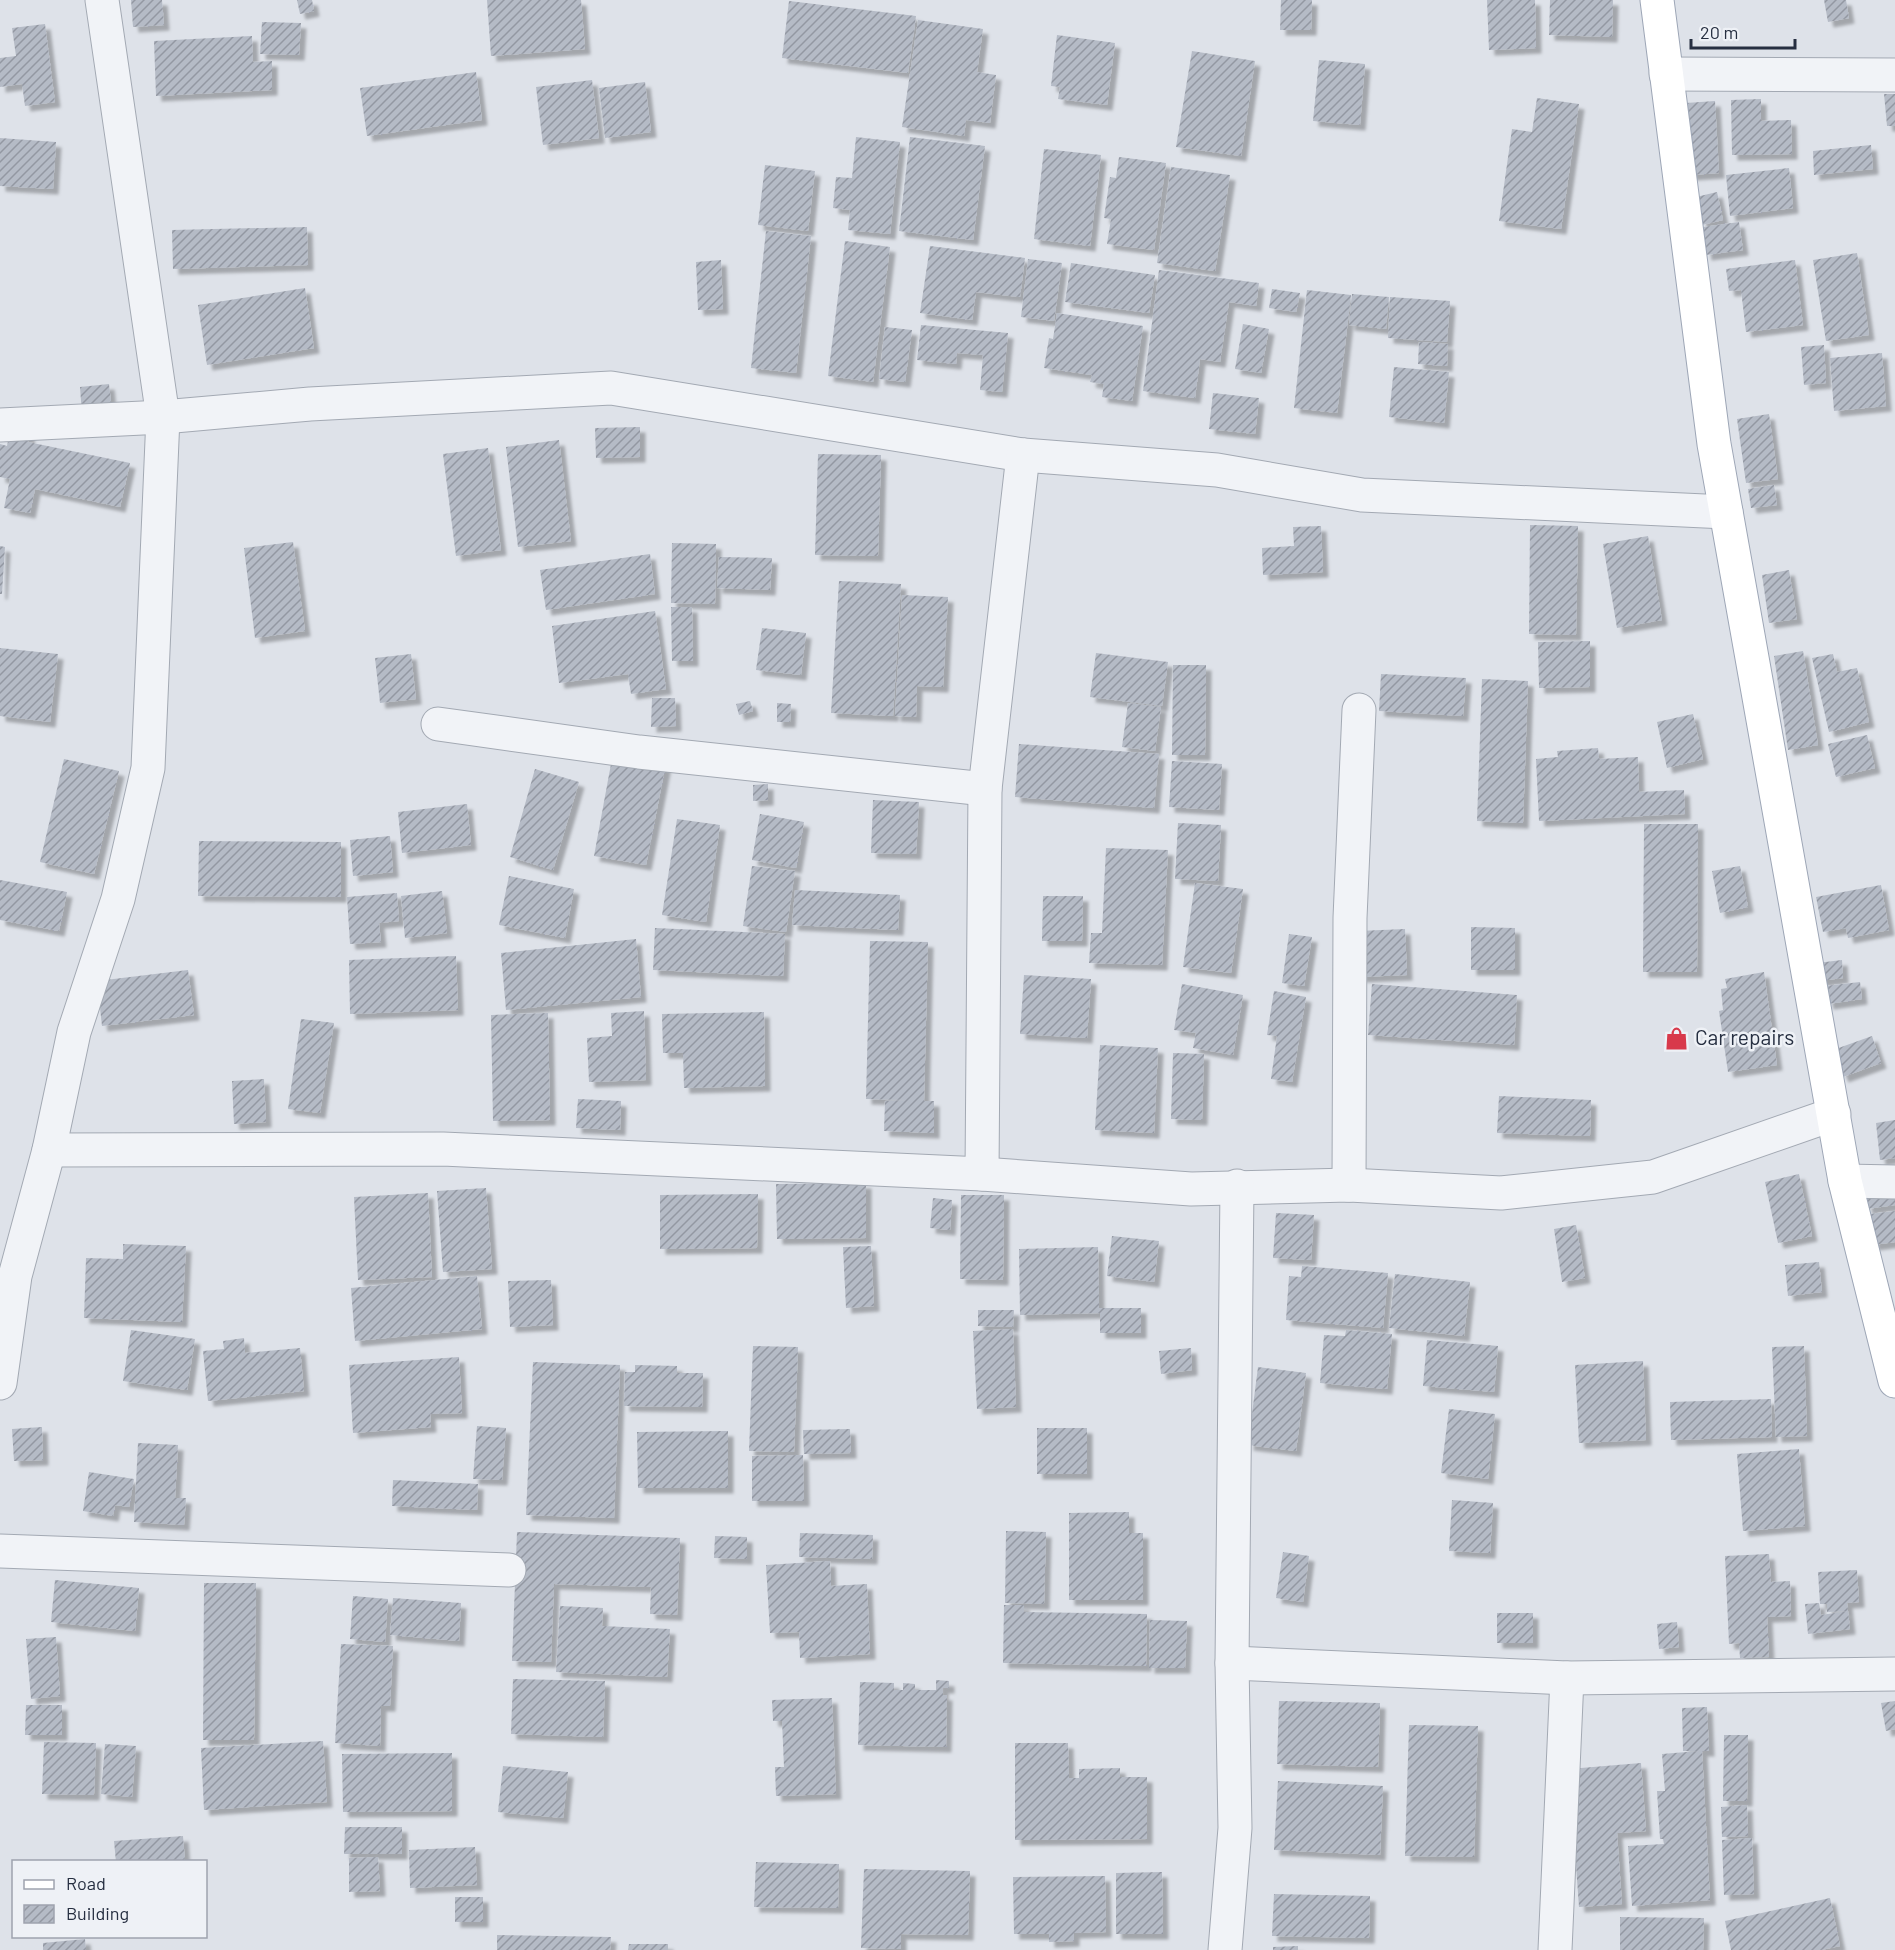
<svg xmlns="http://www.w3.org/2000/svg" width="1895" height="1950" viewBox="0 0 1895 1950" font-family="Barlow,sans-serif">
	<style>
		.building { fill: url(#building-hatch); filter: url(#shadow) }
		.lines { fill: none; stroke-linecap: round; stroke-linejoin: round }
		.minor-casing { stroke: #a3a9b3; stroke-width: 35 }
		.major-casing { stroke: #9da6b6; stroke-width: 35 }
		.minor { stroke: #f1f3f7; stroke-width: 33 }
		.major { stroke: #fff; stroke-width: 33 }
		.labels { text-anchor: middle; stroke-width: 5; stroke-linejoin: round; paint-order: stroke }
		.poi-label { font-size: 21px; fill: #262f41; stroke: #eef1f6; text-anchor: start }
	</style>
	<defs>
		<pattern id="building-hatch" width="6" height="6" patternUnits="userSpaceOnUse" patternTransform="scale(1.5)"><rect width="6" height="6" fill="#b5bbc6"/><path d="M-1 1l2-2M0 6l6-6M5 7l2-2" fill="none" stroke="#9398a2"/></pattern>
		<filter id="shadow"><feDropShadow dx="5.5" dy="5.5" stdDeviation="1.5" flood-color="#0004"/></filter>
	</defs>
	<rect width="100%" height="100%" fill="#dee2e9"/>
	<g class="building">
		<path d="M131 0H162L164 25 133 27Z"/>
		<path d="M297 0H312L314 11 300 14Z"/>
		<path d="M487 0H581L585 49 491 56Z"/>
		<path d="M1281 0H1312L1311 30H1280Z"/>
		<path d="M1487 0H1535L1536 48 1489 50Z"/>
		<path d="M1550 0H1613L1612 37 1549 35Z"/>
		<path d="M1824 0H1846L1849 18 1828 22Z"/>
		<path d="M789 1 916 16 908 73 782 58Z"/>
		<path d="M918 20 983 29 977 72 996 75 990 123 966 120 964 136 902 127Z"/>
		<path d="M262 22 301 23 299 55 260 54Z"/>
		<path d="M45 24 55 102 25 106 22 84 0 87V58L16 56 12 28Z"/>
		<path d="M1057 35 1115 43 1107 105 1058 99 1060 87 1051 86Z"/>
		<path d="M252 36 253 62 272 61V90L156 96 154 41Z"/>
		<path d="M1192 51 1255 61 1241 156 1176 147Z"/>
		<path d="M1319 60 1365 64 1360 125 1313 121Z"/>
		<path d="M476 72 482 120 367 136 360 88Z"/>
		<path d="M592 80 599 138 543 145 536 87Z"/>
		<path d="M645 82 651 132 605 138 599 88Z"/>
		<path d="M1884 94H1895V126H1887Z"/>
		<path d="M1537 98 1579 104 1561 229 1499 221 1512 129 1532 132Z"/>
		<path d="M1761 99V121L1791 120 1792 154 1732 155 1731 100Z"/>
		<path d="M1715 101 1719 173 1690 175 1686 103Z"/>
		<path d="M856 137 900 142 890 234 848 230 850 210 833 208 836 177 852 178Z"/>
		<path d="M910 137 985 146 973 240 899 231Z"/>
		<path d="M0 138 56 142 53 189 0 186Z"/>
		<path d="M1871 145 1873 169 1814 175 1813 151Z"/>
		<path d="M1044 149 1101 155 1090 246 1034 239Z"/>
		<path d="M1119 157 1166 163 1154 250 1107 244 1111 219 1104 218 1110 177 1116 178Z"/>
		<path d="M765 165 815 171 808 231 758 225Z"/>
		<path d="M1171 167 1230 175 1215 271 1157 263Z"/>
		<path d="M1789 168 1793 208 1730 216 1726 175Z"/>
		<path d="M1717 192 1723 220 1702 225 1696 197Z"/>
		<path d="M1739 222 1743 250 1706 255 1703 227Z"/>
		<path d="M307 227 308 265 173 269 172 230Z"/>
		<path d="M766 231 811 236 796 373 751 368Z"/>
		<path d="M845 241 890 247 873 382 828 376Z"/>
		<path d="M930 246 1025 258 1020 297 976 292 972 320 920 313Z"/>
		<path d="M1857 253 1869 335 1826 341 1813 260Z"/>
		<path d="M1028 259 1062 263 1054 321 1021 317Z"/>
		<path d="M721 260 723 309 698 310 696 262Z"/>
		<path d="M1795 260 1803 325 1746 332 1741 290 1729 291 1726 269Z"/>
		<path d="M1071 263 1155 275 1149 313 1065 302Z"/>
		<path d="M1159 270 1259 283 1256 306 1229 302 1220 362 1200 359 1195 398 1143 391Z"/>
		<path d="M305 288 314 348 207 365 198 305Z"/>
		<path d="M1272 289 1300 293 1296 312 1269 308Z"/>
		<path d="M1307 290 1351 295 1337 413 1294 408Z"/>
		<path d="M1352 294 1389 297 1386 329 1349 325Z"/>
		<path d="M1390 297 1450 301 1447 342 1388 338Z"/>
		<path d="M1057 313 1143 326 1132 401 1102 397 1104 384 1090 382 1092 375 1044 368 1049 338 1053 339Z"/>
		<path d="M1243 324 1269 329 1261 373 1235 369Z"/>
		<path d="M921 325 1008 333 1002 392 980 390 983 355 957 353 956 364 917 360Z"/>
		<path d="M885 327 912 330 905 382 879 379Z"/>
		<path d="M1419 342 1448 344 1447 366 1418 364Z"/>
		<path d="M1824 345 1826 383 1804 385 1801 347Z"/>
		<path d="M1882 353 1886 406 1834 411 1830 358Z"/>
		<path d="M1394 367 1449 372 1444 423 1389 417Z"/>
		<path d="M109 384 112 412 82 415 80 387Z"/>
		<path d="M1213 393 1259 398 1255 434 1209 429Z"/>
		<path d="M1769 414 1778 479 1746 483 1737 419Z"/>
		<path d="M640 427V457L596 458 595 428Z"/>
		<path d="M10 431 30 434 28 442 130 463 120 507 35 489 30 513 4 508 10 479 0 477V444L7 446Z"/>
		<path d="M559 440 571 541 518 547 506 447Z"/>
		<path d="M488 448 501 550 456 556 443 454Z"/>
		<path d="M818 454 881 455 878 556 815 555Z"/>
		<path d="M1774 485 1777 505 1751 508 1748 489Z"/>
		<path d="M1530 525 1578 526 1576 635 1529 634Z"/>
		<path d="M1321 526 1323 572 1263 575 1262 548 1294 546 1293 527Z"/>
		<path d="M1648 536 1662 620 1617 628 1603 544Z"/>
		<path d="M293 542 305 631 255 638 244 548Z"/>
		<path d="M672 543 716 544 715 604 671 603Z"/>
		<path d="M0 546 5 547 2 594H0Z"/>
		<path d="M650 554 655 594 546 610 540 570Z"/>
		<path d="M719 557 772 558 770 590 717 588Z"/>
		<path d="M1789 570 1797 619 1769 623 1762 575Z"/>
		<path d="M839 581 901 584 893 716 831 713Z"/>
		<path d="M902 595 948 597 943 687 917 686 916 717 895 716Z"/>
		<path d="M671 607H692L693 661H672Z"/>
		<path d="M655 611 666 689 631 694 628 674 559 683 552 626Z"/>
		<path d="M762 628 806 633 801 675 756 670Z"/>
		<path d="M1590 641V687L1539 688 1538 642Z"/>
		<path d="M0 648 58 654 50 722 0 716Z"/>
		<path d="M1803 651 1818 745 1788 750 1774 656Z"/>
		<path d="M1096 653 1168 662 1162 706 1090 697Z"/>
		<path d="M411 654 416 699 380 703 375 658Z"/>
		<path d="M1833 654 1837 672 1857 668 1869 722 1829 732 1812 658Z"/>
		<path d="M1173 665H1206L1205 755H1172Z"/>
		<path d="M1381 674 1466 678 1463 716 1379 711Z"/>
		<path d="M1482 679 1528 681 1523 823 1477 821Z"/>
		<path d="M652 698H675L676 726 651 727Z"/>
		<path d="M750 701 753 711 739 715 736 704Z"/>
		<path d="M777 703 791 704 790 722H777Z"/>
		<path d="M1128 703 1161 707 1155 751 1122 747Z"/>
		<path d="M1693 714 1703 759 1667 768 1657 722Z"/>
		<path d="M1867 735 1875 768 1836 777 1828 744Z"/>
		<path d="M1019 744 1159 754 1154 808 1015 797Z"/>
		<path d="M1598 748 1599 759 1638 757 1639 792 1684 790 1685 814 1539 821 1536 759 1558 757 1557 751Z"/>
		<path d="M613 753 666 763 646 865 594 856Z"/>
		<path d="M64 759 119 771 94 874 40 862Z"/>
		<path d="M1172 761 1222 764 1219 810 1169 807Z"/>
		<path d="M535 769 579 782 553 870 510 857Z"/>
		<path d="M768 784V800L753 801V785Z"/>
		<path d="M873 800 919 802 916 854 871 853Z"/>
		<path d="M467 804 471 845 402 853 398 812Z"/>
		<path d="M760 814 804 822 796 868 752 860Z"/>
		<path d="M677 819 720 825 706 922 662 915Z"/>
		<path d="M1178 823 1221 825 1218 881 1175 879Z"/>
		<path d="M1644 824H1698L1697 972H1643Z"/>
		<path d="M390 836 393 872 353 876 350 840Z"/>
		<path d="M199 841 341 842V897L198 896Z"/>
		<path d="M1106 848 1168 850 1162 965 1089 963 1091 933H1102Z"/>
		<path d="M752 866 795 871 786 932 743 926Z"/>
		<path d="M1740 866 1748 907 1720 913 1712 871Z"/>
		<path d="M509 876 574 889 565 938 499 925Z"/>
		<path d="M0 880 67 892 59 931 0 920Z"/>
		<path d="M1195 883 1243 889 1231 973 1183 967Z"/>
		<path d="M1881 885 1889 930 1848 938 1846 928 1823 932 1816 897Z"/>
		<path d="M795 890 900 895 898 930 792 925Z"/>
		<path d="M442 891 447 933 405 938 401 896Z"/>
		<path d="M397 893 399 921 379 923 381 942 350 944 347 897Z"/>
		<path d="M1043 896H1083L1082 941H1042Z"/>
		<path d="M1471 927 1515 928V970H1471Z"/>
		<path d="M655 928 785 934 783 976 653 970Z"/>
		<path d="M1405 929 1407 975 1360 977 1358 931Z"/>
		<path d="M1289 934 1312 937 1304 986 1282 983Z"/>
		<path d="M636 939 641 997 506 1010 501 953Z"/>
		<path d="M870 941 928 942 924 1101H934V1133L884 1131 885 1101 907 1100 866 1099Z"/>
		<path d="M456 956 458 1010 350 1014 349 960Z"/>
		<path d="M1842 960 1843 978 1819 981 1817 963Z"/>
		<path d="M188 970 194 1015 102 1026 97 981Z"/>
		<path d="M1764 972 1777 1065 1728 1072 1719 1011 1723 1010 1721 989 1727 988 1725 979Z"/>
		<path d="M1024 975 1091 979 1087 1038 1020 1034Z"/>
		<path d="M1860 982 1862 999 1828 1004 1825 986Z"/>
		<path d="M1182 984 1243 995 1233 1055 1193 1048 1196 1033 1174 1030Z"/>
		<path d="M1372 984 1517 995 1514 1045 1368 1035Z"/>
		<path d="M1274 991 1306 997 1292 1082 1271 1079 1277 1036 1267 1035Z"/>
		<path d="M644 1011 646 1080 589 1082 587 1038 612 1036 611 1013Z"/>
		<path d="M764 1012 765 1086 684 1088 683 1053H663L662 1014Z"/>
		<path d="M548 1013 550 1120 493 1121 491 1015Z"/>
		<path d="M301 1019 334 1023 320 1113 288 1109Z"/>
		<path d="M1872 1036 1881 1063 1843 1077 1833 1050Z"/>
		<path d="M1100 1045 1158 1048 1154 1133 1095 1130Z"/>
		<path d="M1173 1053 1204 1054 1202 1120 1171 1119Z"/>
		<path d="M264 1079 266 1122 234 1124 232 1081Z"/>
		<path d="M1499 1096 1591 1100 1590 1136 1497 1133Z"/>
		<path d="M578 1099 621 1101 620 1130 576 1128Z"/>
		<path d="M1895 1120V1158L1880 1160 1876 1123Z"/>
		<path d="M1799 1174 1812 1236 1778 1243 1765 1182Z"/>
		<path d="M866 1183V1238L777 1239 776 1184Z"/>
		<path d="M486 1188 492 1269 443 1272 437 1191Z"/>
		<path d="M1864 1189 1895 1193V1205L1867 1209Z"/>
		<path d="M428 1193 432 1277 358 1280 354 1197Z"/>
		<path d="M758 1194 757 1248 660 1249V1195Z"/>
		<path d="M961 1195H1004L1003 1280 960 1279Z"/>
		<path d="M933 1198 952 1200 950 1230 930 1228Z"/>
		<path d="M1895 1211V1242L1873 1245 1869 1214Z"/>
		<path d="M1276 1213 1314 1215 1311 1260 1273 1258Z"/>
		<path d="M1576 1225 1585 1278 1562 1282 1554 1229Z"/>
		<path d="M1112 1236 1159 1241 1154 1282 1107 1276Z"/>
		<path d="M123 1244 186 1246 182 1322 84 1318 86 1258 123 1259Z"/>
		<path d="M871 1246 874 1306 846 1308 843 1247Z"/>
		<path d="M1098 1247 1099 1308H1141V1333H1100V1313L1020 1315 1019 1249Z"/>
		<path d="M1819 1262 1822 1292 1788 1296 1785 1265Z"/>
		<path d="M1302 1266 1388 1273 1383 1328 1286 1320 1289 1276 1301 1277Z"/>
		<path d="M1395 1274 1470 1282 1464 1336 1389 1328Z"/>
		<path d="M477 1276 482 1329 355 1341 351 1288Z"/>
		<path d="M551 1280 553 1325 510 1327 508 1281Z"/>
		<path d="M978 1310H1014L1013 1327 978 1326Z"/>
		<path d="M1013 1329 1016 1407 977 1409 973 1331Z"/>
		<path d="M131 1330 195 1339 187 1390 123 1381Z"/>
		<path d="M1346 1330 1392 1334 1387 1389 1320 1383 1324 1335 1345 1336Z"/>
		<path d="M244 1338 245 1353 300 1348 304 1391 208 1401 203 1351 224 1349 223 1341Z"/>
		<path d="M1427 1340 1498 1346 1494 1392 1423 1386Z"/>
		<path d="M753 1346 798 1347 794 1452 749 1451Z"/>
		<path d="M1804 1346 1807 1436 1776 1437 1772 1347Z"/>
		<path d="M1191 1348 1192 1370 1161 1374 1159 1351Z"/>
		<path d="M459 1357 462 1413 430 1414 431 1427 353 1433 349 1365Z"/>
		<path d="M1643 1361 1646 1440 1579 1443 1575 1365Z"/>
		<path d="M533 1362 620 1365 614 1518 526 1515Z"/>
		<path d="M635 1365 677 1366V1373H703L702 1407 624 1406 625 1372H635Z"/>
		<path d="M1258 1367 1306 1373 1296 1451 1248 1445Z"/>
		<path d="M1771 1399 1772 1437 1671 1440 1670 1402Z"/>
		<path d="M1449 1409 1495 1414 1488 1479 1441 1473Z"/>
		<path d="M477 1426 506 1428 502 1480 473 1479Z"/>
		<path d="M42 1427 43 1460 14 1461 12 1429Z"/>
		<rect x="1037" y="1428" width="50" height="46"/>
		<path d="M850 1429 851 1453 804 1454 803 1430Z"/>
		<path d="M728 1431V1488H638L637 1432Z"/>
		<path d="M138 1443 178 1445 175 1498H186L184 1525 134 1522Z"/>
		<path d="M1799 1449 1805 1526 1743 1531 1737 1454Z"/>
		<path d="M803 1455 804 1501H752V1456Z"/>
		<path d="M89 1472 134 1479 129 1507 115 1505 113 1516 83 1511Z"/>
		<path d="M393 1480 478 1484 477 1510 392 1506Z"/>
		<path d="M1452 1500 1493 1503 1490 1553 1449 1551Z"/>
		<path d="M1129 1512V1533H1143V1600H1069V1513Z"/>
		<path d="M1006 1531 1046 1532 1044 1604 1005 1603Z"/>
		<path d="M517 1532 680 1538 677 1615 650 1614 651 1587 554 1584 551 1662 512 1661Z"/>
		<path d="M800 1533 873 1535 872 1559 799 1557Z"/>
		<path d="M715 1536 747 1537V1559L714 1558Z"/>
		<path d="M1283 1552 1309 1556 1303 1602 1276 1598Z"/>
		<path d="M1769 1554 1771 1582 1790 1581 1791 1616 1767 1617 1769 1657 1740 1658 1739 1643 1729 1644 1725 1556Z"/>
		<path d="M830 1561 831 1586 867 1584 870 1654 800 1658 799 1632 770 1633 766 1565Z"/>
		<path d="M1857 1570 1859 1602 1847 1603 1848 1611 1827 1612V1604H1820L1818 1572Z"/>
		<path d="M55 1580 139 1588 135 1631 51 1622Z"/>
		<path d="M204 1583H256L254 1740H203Z"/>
		<path d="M353 1596 388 1599 385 1642 350 1639Z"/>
		<path d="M393 1598 461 1603 459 1641 390 1635Z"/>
		<path d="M1819 1603 1821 1615 1848 1611 1850 1629 1808 1634 1805 1604Z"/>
		<path d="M1004 1605H1024V1612L1147 1614 1146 1666 1003 1663Z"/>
		<path d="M560 1606 603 1608 602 1626 670 1629 667 1677 556 1672Z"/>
		<rect x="1497" y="1613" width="36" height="30"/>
		<path d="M1150 1620 1187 1621 1185 1668H1149Z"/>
		<path d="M1677 1622 1679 1647 1659 1649 1657 1624Z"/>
		<path d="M56 1637 60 1696 31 1699 26 1639Z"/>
		<path d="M341 1644 393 1646 390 1706H381L380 1746 335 1743Z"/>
		<path d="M513 1679 605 1681 603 1737 511 1734Z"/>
		<path d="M936 1680 949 1681V1688H943V1695H947L946 1747 858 1745 860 1682 894 1683V1690H903V1683L915 1684V1690H936Z"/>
		<path d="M832 1698 836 1794 776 1796 775 1767H784L782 1721H773L772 1700Z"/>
		<path d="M1279 1701 1380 1703 1378 1767 1277 1764Z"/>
		<path d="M1895 1701V1729L1886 1731 1881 1703Z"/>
		<path d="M26 1705H62V1735H25Z"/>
		<path d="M1707 1707 1709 1751H1702L1710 1900 1632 1906 1628 1846 1664 1844 1663 1839H1660L1657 1791H1665L1662 1754 1699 1751H1683L1682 1708Z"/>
		<path d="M1409 1725 1478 1726 1474 1857 1405 1856Z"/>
		<path d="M1724 1735H1748L1747 1801H1723Z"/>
		<path d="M323 1741 327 1802 204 1810 201 1748Z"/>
		<path d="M44 1742 96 1743 94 1795 42 1794Z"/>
		<path d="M1015 1743H1068L1069 1778H1079V1769L1120 1768V1777H1147V1839L1015 1840Z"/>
		<path d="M105 1744 136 1746 132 1797 101 1794Z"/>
		<path d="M452 1753V1811L343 1812 342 1754Z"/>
		<path d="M1641 1763 1646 1831 1617 1833 1622 1904 1579 1907 1569 1769Z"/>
		<path d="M503 1766 568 1772 563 1818 498 1812Z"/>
		<path d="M1278 1781 1383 1786 1380 1855 1274 1850Z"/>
		<path d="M1747 1805 1748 1836 1722 1837 1721 1807Z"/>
		<path d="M345 1827H402V1854H344Z"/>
		<path d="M183 1836 185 1862H116L114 1841Z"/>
		<path d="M1752 1838 1754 1894 1724 1895 1722 1840Z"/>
		<path d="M475 1847 477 1885 410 1888 409 1850Z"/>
		<path d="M378 1857 380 1891 349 1892V1858Z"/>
		<path d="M756 1862 839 1864 838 1908 754 1907Z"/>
		<path d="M864 1869 970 1871 968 1935 901 1934V1949L861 1948Z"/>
		<path d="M1162 1872 1163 1934H1116V1873Z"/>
		<path d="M1105 1876 1106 1932 1074 1933V1941L1049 1942V1934H1014L1013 1877Z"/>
		<path d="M1274 1894 1370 1896 1369 1938 1272 1936Z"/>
		<rect x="455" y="1897" width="28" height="25"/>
		<path d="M1830 1898 1840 1946 1821 1950H1731L1725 1921Z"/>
		<path d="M1620 1917 1704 1918 1703 1950H1620Z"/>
		<path d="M497 1935 611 1937 610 1950H497Z"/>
		<path d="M85 1939 86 1950H43V1943Z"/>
		<path d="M629 1944H668V1950H628Z"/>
		<path d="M1298 1946V1950H1273V1947Z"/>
	</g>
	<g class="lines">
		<defs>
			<g id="minor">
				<path d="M1666 74 1895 75"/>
				<path d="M0 425 163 417 310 404 611 388 1023 455 1217 470 1362 495 1726 512"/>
				<path d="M438 724 639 752 985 789"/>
				<path d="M49 1150 443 1149 982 1174 1191 1189 1349 1185 1501 1193 1653 1177 1834 1114"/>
				<path d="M982 1174 985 789 1023 455"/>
				<path d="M1845 1181 1895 1182"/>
				<path d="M1349 1185 1350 918 1359 710"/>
				<path d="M0 1383 15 1276 49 1150 74 1032 118 899 148 768 163 417 102 0"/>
				<path d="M0 1551 509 1570"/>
				<path d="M1232 1663 1567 1678 1895 1674"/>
				<path d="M1225 1950 1235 1828 1232 1663 1237 1186"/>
				<path d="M1555 1950 1567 1678"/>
			</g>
			<path id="major" d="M1657 0 1714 444 1845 1181 1895 1381"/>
		</defs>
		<use href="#minor" class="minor-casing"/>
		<use href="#major" class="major-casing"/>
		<use href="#minor" class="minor"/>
		<use href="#major" class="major"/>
	</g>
	<defs>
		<symbol id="shop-bare" viewBox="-9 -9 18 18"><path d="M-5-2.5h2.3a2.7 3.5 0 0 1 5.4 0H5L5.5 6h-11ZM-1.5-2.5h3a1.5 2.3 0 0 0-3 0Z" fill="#d8394b" stroke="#eef1f6" stroke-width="2.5" paint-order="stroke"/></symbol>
	</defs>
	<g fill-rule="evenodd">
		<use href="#shop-bare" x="1660" y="1022" width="33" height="33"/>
	</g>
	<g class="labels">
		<g class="poi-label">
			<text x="1695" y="1045">Car repairs</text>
		</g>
	</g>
	<rect x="12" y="1860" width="195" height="78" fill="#eef1f6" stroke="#9ea3ae" stroke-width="1.5"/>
	<rect x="24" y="1880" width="30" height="9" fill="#ffffff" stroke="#9ea3ae" stroke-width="1.5"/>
	<text x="66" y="1890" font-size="18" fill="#262f41">Road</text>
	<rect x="24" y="1905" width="30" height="18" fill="url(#building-hatch)" stroke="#9ea3ae" stroke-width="1.5"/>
	<text x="66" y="1920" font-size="18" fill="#262f41">Building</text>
	<path d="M1691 39v9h104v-9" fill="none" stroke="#262f41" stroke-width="3"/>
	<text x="1700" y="39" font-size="18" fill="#262f41" stroke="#eef1f6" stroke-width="4.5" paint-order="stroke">20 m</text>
</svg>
